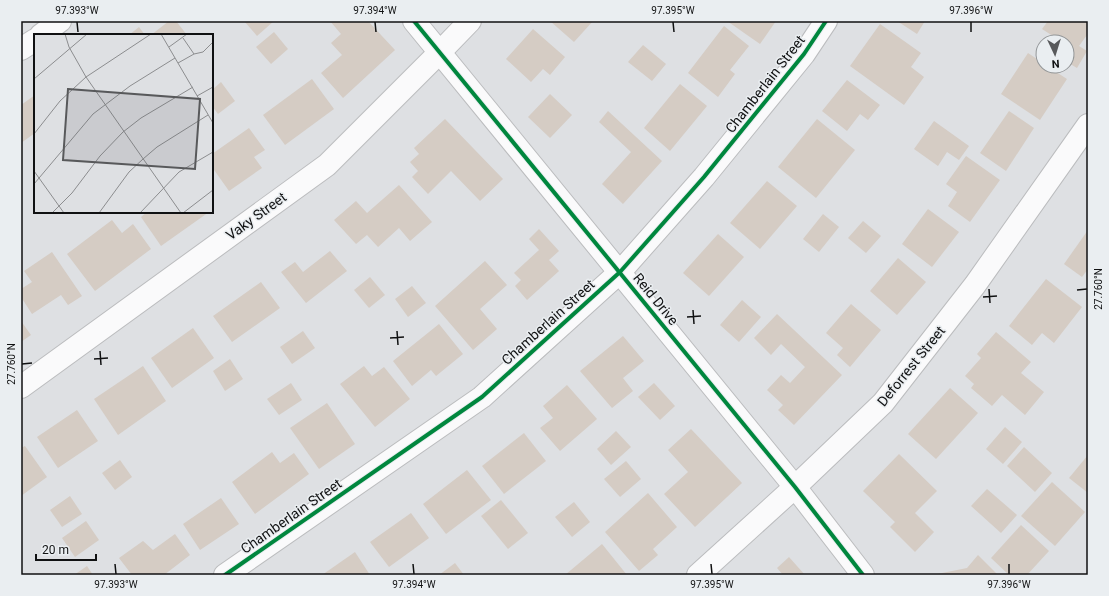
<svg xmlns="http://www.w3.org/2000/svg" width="1109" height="596" viewBox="0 0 1109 596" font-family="Roboto,sans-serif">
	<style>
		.building { fill: #d5ccc4 }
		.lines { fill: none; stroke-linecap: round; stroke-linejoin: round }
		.minor-casing { stroke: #bbbcbe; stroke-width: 24 }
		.minor { stroke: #fafafb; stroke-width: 22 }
		.cycleway-casing { stroke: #eaeef1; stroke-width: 6 }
		.cycleway { stroke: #00873e; stroke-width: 4 }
		.ticks { fill: none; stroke: #101112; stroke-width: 1.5 }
		.labels { text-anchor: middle; stroke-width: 3; stroke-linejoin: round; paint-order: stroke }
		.street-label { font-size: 14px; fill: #101112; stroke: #eaeef1 }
		.inset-road { fill: none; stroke: #8c8d8f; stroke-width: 1 }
		.view { fill: #58595b; fill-opacity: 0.15; stroke: #58595b; stroke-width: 2 }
		.inset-edge { fill: none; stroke: #101112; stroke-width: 2 }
		.neatline { fill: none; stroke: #101112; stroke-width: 1.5 }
		.ticks-label { font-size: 10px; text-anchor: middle; fill: #101112 }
	</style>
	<rect width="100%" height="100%" fill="#dee0e3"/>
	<g class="building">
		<path d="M169 21H176L187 35H151Z"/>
		<path d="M244 21H274L257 36Z"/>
		<path d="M330 21H368L395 50 343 98 321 73 342 55 331 43 341 34Z"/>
		<path d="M550 21H593L574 42Z"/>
		<path d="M727 21H776L760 44Z"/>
		<path d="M897 21H925L917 34Z"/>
		<path d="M1048 21H1088V35H1087L1079 46 1087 51 1077 68 1067 62V42H1054L1056 38 1042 29Z"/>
		<path d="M880 24 921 53 911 67 924 77 904 105 850 66Z"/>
		<path d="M724 26 749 46 730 70 735 74 718 97 688 73Z"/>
		<path d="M139 27 145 35H129Z"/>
		<path d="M533 29 565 57 550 75 543 69 531 82 506 59Z"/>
		<path d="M274 32 288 49 271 64 256 47Z"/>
		<path d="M643 45 666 64 652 81 628 62Z"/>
		<path d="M1028 53 1043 63V66H1047L1067 79 1040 120 1001 94Z"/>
		<path d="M312 79 334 109 285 145 263 115Z"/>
		<path d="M847 80 880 105 868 120 860 114 847 131 822 111Z"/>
		<path d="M221 82 235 101 218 114 212 106V90Z"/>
		<path d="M680 84 707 106 670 151 644 128Z"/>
		<path d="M550 94 572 115 550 138 528 117Z"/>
		<path d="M35 95V133L21 143V105Z"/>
		<path d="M608 111 662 161 623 204 602 184 631 152 599 122Z"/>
		<path d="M1009 111 1034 128 1006 171 980 153Z"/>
		<path d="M445 119 503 179 480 201 451 171 428 194 412 177 418 171 410 162 419 154 414 148Z"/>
		<path d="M817 119 855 150 816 198 778 167Z"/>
		<path d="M934 121 969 146 959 160 947 152 938 166 914 149Z"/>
		<path d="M249 128 265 150 254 157 262 168 229 191 212 167V154Z"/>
		<path d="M966 156 1000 180 970 222 948 206 957 192 946 184Z"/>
		<path d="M767 181 797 206 760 249 730 223Z"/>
		<path d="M399 185 432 222 410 241 399 228 378 247 367 235 356 244 334 220 356 201 367 213Z"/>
		<path d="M928 209 959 232 932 267 902 244Z"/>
		<path d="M147 212H209L161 246 141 217Z"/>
		<path d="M823 214 839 227 819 252 803 239Z"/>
		<path d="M112 220 122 233 133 224 151 249 95 291 67 254Z"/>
		<path d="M863 221 881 236 866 253 848 238Z"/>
		<path d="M539 229 559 251 549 260 559 271 527 300 515 286 521 280 514 273 539 250 529 239Z"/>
		<path d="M1088 230V269L1082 277 1064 264Z"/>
		<path d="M718 234 744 257 709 296 683 273Z"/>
		<path d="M330 251 347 271 306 303 281 272 295 262 303 272Z"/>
		<path d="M52 252 82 296 68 305 61 295 32 314 21 297V289L32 282 24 271Z"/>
		<path d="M898 258 926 282 897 315 870 291Z"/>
		<path d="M485 261 507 285 480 309 497 329 473 350 435 306Z"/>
		<path d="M370 277 385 295 369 308 354 290Z"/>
		<path d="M1046 279 1082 307 1054 343 1042 333 1032 345 1009 326Z"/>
		<path d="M261 282 280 308 232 342 213 316Z"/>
		<path d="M412 286 426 303 408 317 395 299Z"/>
		<path d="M742 300 761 317 739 342 720 325Z"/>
		<path d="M851 304 881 330 850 367 837 355 843 348 826 333Z"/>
		<path d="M777 314 842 375 794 425 778 410 783 405 767 390 781 375 790 383 805 367 781 344 771 355 754 338Z"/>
		<path d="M21 321 31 335 21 342Z"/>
		<path d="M439 324 463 354 436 376 431 370 412 386 393 361Z"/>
		<path d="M193 328 214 358 172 388 151 358Z"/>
		<path d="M303 331 315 348 292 364 280 347Z"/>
		<path d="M996 332 1031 362 1021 373 1044 392 1025 415 1002 395 992 406 971 388 974 384 965 376 981 358 977 354Z"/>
		<path d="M623 336 644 361 623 378 633 391 612 408 580 371Z"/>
		<path d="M230 359 243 379 225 391 213 371Z"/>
		<path d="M143 366 166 401 118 435 94 399Z"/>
		<path d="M364 366 372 376 384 367 410 399 375 427 340 384Z"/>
		<path d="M291 383 302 400 279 415 267 399Z"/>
		<path d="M654 383 675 406 660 420 638 397Z"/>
		<path d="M567 385 597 419 560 451 540 428 553 418 543 406Z"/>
		<path d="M950 388 978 413 936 459 908 434Z"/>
		<path d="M327 403 355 444 319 469 290 428Z"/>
		<path d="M77 410 98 441 58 468 37 437Z"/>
		<path d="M1005 427 1022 442 1003 464 986 449Z"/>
		<path d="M691 429 742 483 695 527 664 494 688 472 668 450Z"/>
		<path d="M616 431 631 447 611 465 597 449Z"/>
		<path d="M524 433 546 461 504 494 482 466Z"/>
		<path d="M25 446 47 477 21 496V448Z"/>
		<path d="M1024 447 1052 473 1035 492 1007 466Z"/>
		<path d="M272 452 280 463 294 453 309 474 255 514 232 482Z"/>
		<path d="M899 454 937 491 915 513 934 532 915 552 890 527 895 522 863 491Z"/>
		<path d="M1088 455V493L1069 478Z"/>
		<path d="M120 460 132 477 115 490 102 473Z"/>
		<path d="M626 461 641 479 620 497 604 479Z"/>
		<path d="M467 470 491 500 446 534 423 504Z"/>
		<path d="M1052 482 1085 512 1055 546 1021 516Z"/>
		<path d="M987 489 1017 515 1001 533 971 506Z"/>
		<path d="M648 493 677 527 653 549 658 555 639 571 605 532Z"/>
		<path d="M70 496 82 514 62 527 50 510Z"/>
		<path d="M221 498 239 524 200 550 183 524Z"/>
		<path d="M501 500 528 533 508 549 481 516Z"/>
		<path d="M574 502 590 522 572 537 555 517Z"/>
		<path d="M411 513 429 538 389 567 370 542Z"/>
		<path d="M86 521 99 540 75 557 62 538Z"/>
		<path d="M1021 525 1049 551 1027 575H1009L991 558Z"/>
		<path d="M175 534 190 555 164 575H132L119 558 143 541 153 550Z"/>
		<path d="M602 544 627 575H565Z"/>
		<path d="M355 552 370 575H322Z"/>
		<path d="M978 555 998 575H932L967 568Z"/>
		<path d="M789 557 805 575H783L777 568Z"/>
		<path d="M455 563 464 575H439Z"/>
		<path d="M87 566 93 575H74Z"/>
	</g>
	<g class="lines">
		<defs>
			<g id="minor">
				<path d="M414 21 795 487 863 575"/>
				<path d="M41 35 60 21"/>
				<path d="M21 49 35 40"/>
				<path d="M21 387 327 165 440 52 470 21"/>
				<path d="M225 575 482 397 620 272 704 177 804 54 826 21"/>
				<path d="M698 575 795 487 883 403 975 285 1088 125"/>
			</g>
		</defs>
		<use href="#minor" class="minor-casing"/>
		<use href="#minor" class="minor"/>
		<defs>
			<g id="cycleway">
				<path d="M414 21 795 487 863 575"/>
				<path d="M225 575 482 397 620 272 704 177 804 54 826 21"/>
			</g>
		</defs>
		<use href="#cycleway" class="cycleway-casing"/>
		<use href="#cycleway" class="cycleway"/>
	</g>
	<path class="ticks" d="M77 22 78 32M375 22 376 32M673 22 674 32M971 22V32M989 289 990 303M1077 290 1087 289M983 297 997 296M693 310 694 324M687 317 701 316M397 331 398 345M390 338 404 337M100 351 101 365M94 359 108 358M22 364 32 363M115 564 116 574M413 564 414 574M711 564 712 574M1009 564V574"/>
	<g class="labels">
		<g class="street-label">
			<text transform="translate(765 84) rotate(-52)" y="5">Chamberlain Street</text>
			<text transform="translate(256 216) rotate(-36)" y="5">Vaky Street</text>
			<text transform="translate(656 299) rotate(51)" y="5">Reid Drive</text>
			<text transform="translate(548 322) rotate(-42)" y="5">Chamberlain Street</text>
			<text transform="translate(911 366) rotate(-51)" y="5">Deforrest Street</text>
			<text transform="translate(291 516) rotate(-35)" y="5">Chamberlain Street</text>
		</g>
	</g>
	<g transform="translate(34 34)">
		<rect width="179" height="179" fill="#dee0e3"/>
		<path class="inset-road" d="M31 0 35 13 52 43 147 179M127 0 179 89M149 4 160 20M135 13 153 0M144 29 160 20 169 18 179 8M0 45 53 0M163 62 179 53M0 100 26 67 52 43 117 0M0 137 30 179M0 150 59 80 96 52 141 24M18 179 38 159 66 122 89 98 107 84 159 53M65 179 95 138 109 125 123 113 174 81M106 179 145 138 179 118M149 179 179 156"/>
		<path class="view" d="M34 55 166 65 161 135 29 126Z"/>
		<rect width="179" height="179" class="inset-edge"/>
	</g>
	<rect width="1109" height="596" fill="none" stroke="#eaeef1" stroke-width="44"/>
	<g transform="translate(1055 54) rotate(176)"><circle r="19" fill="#eaeef1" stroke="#939698"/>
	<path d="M0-3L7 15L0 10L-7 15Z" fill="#58595b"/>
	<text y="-6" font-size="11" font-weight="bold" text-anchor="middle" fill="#101112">N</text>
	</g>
	<path d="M36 554v6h60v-6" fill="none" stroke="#101112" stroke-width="2"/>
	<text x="42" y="554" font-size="12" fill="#101112" stroke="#eaeef1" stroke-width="3" paint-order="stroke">20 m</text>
	<rect x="22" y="22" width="1065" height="552" class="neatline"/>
	<g class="ticks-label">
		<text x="77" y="14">97.393°W</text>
		<text x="375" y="14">97.394°W</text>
		<text x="673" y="14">97.395°W</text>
		<text x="971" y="14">97.396°W</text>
		<text transform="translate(1098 289) rotate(-90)" y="4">27.760°N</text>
		<text transform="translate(11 364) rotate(-90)" y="4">27.760°N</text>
		<text x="116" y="588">97.393°W</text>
		<text x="414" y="588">97.394°W</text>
		<text x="712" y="588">97.395°W</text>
		<text x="1009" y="588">97.396°W</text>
	</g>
</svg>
